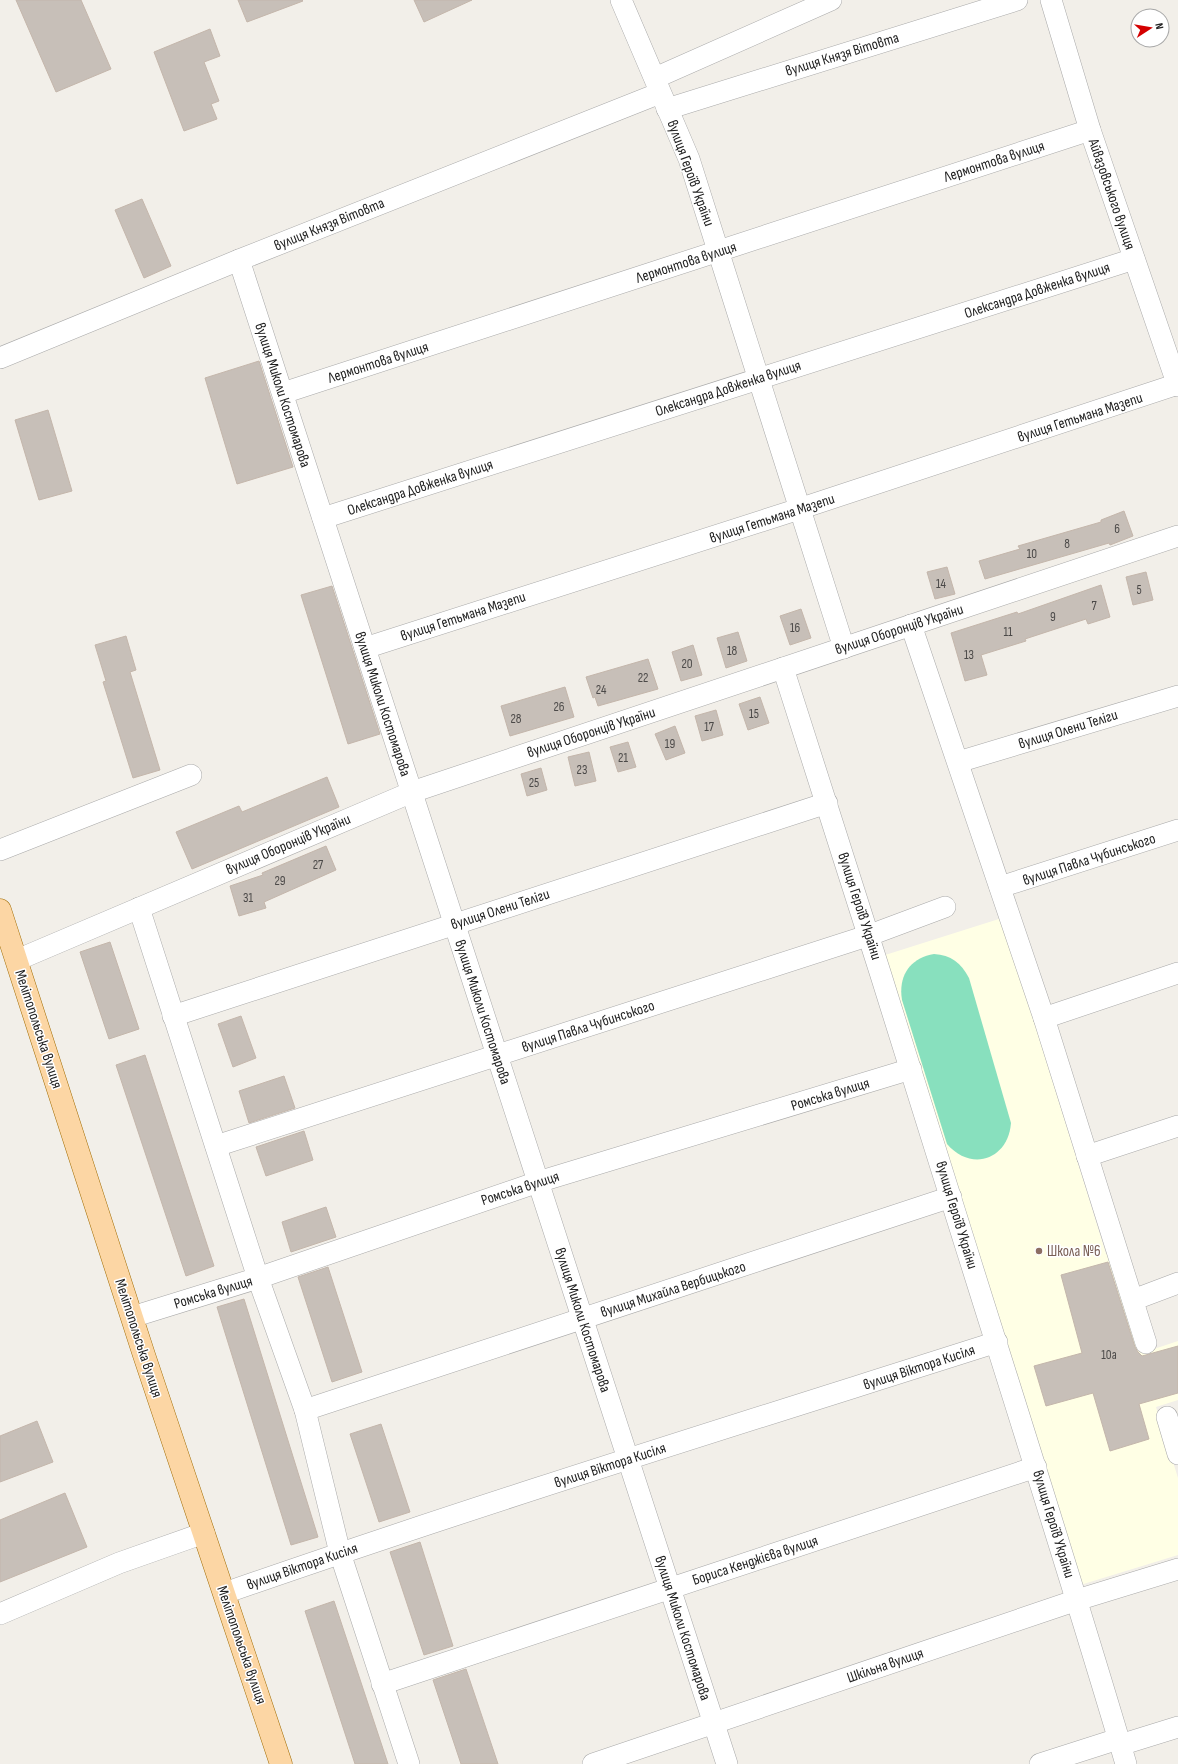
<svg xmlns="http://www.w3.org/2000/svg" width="1178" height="1764" viewBox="0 0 1178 1764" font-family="'Sofia Sans Condensed',sans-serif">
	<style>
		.education { fill: #ffffe5 }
		.pitch { fill: #88e0be }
		.building { fill: #c7bfb8; stroke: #c4b6ab }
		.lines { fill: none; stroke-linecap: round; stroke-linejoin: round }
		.minor-casing { stroke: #a9a9a9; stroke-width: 22 }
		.major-casing { stroke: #a06b00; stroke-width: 23 }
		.minor { stroke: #fff; stroke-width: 21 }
		.major { stroke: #fcd6a4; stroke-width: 22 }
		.education-dot { fill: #8d6e63; stroke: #fff; stroke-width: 1.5 }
		.labels { text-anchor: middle; stroke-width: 3; stroke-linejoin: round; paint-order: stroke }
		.number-label { font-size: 13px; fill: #4b4948 }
		.street-label { font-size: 15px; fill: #222; stroke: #fff }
		.education-label { font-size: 15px; fill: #785e54; stroke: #fff; text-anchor: start }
	</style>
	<rect width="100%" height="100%" fill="#f2efe9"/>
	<path class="education" d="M1002 918 1106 1254 1122 1249 1154 1349 1178 1341V1400L1156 1407 1178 1478V1555L1077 1586 882 956Z"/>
	<path class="pitch" d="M934 954C951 955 961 963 969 978L1011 1123C1008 1160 971 1172 947 1144L902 1000C898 976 910 958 934 954Z"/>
	<g class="building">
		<path d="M16 0H81L111 69 56 92Z"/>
		<path d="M238 0H302L303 1 247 22Z"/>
		<path d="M414 0H472L424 22Z"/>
		<path d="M210 29 220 56 204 62 219 101 211 104 217 119 184 131 154 52Z"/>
		<path d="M142 199 171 266 144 278 115 210Z"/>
		<path d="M259 361 293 467 237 484 205 378Z"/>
		<path d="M48 410 72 491 39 500 15 420Z"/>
		<path d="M1124 511 1133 536 1110 545 1109 543 985 579 979 561 1020 549 1018 546 1101 522V520Z"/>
		<path d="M947 567 955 594 935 599 927 572Z"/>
		<path d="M1146 572 1153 600 1133 605 1126 577Z"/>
		<path d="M1101 585 1110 617 1088 624 1086 619 1025 639 1026 641 981 655 987 675 965 681 951 633 1017 612 1018 614Z"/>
		<path d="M332 586 380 734 348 744 301 595Z"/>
		<path d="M801 609 811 638 790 645 780 616Z"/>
		<path d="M738 632 747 661 726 668 717 638Z"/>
		<path d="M126 636 136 670 130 672 160 770 133 778 103 682 106 681 95 645Z"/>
		<path d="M693 645 702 675 681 681 672 652Z"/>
		<path d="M648 659 658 689 598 706 595 697 593 698 586 677Z"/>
		<path d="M565 687 574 717 510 736 501 706Z"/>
		<path d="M760 697 769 723 748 730 739 704Z"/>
		<path d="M716 710 723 735 702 741 695 716Z"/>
		<path d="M675 726 685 753 666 760 655 734Z"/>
		<path d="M628 742 636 767 618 772 610 747Z"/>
		<path d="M589 752 596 781 575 786 568 757Z"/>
		<path d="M541 768 547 790 527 796 521 774Z"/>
		<path d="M327 777 339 807 192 869 176 832 239 806 242 812Z"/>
		<path d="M326 846 336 870 264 902 266 908 239 916 230 886 263 875 262 873Z"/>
		<path d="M110 942 139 1029 109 1039 80 952Z"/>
		<path d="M241 1016 256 1058 233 1067 218 1024Z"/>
		<path d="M145 1055 214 1266 186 1276 116 1065Z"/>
		<path d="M284 1076 295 1108 249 1123 239 1091Z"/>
		<path d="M304 1131 313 1160 266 1176 256 1147Z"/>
		<path d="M326 1207 336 1237 291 1252 282 1222Z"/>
		<path d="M1108 1262 1135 1347 1138 1352 1142 1356 1178 1346V1393L1139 1404 1149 1439 1110 1451 1093 1393 1046 1406 1034 1366 1082 1353 1061 1275Z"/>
		<path d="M328 1267 362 1372 332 1382 298 1277Z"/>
		<path d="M244 1299 318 1537 291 1545 217 1307Z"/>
		<path d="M37 1421 53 1462 0 1482V1436Z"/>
		<path d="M381 1424 410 1512 379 1522 350 1434Z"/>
		<path d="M65 1493 87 1547 0 1582V1520Z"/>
		<path d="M420 1542 453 1646 424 1655 390 1552Z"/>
		<path d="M334 1601 388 1764H355L305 1611Z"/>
		<path d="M466 1669 498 1764H461L433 1680Z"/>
	</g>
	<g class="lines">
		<defs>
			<g id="minor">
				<path d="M621 0 689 159 844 648"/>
				<path d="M1051 0 1090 130 1178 386"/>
				<path d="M655 78 831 0"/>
				<path d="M667 109 1017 0"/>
				<path d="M239 260 727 1764"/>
				<path d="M0 358 239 260 660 93"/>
				<path d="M283 393 1090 130"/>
				<path d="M323 518 1134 259"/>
				<path d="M911 625 1044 1018 1146 1343"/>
				<path d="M365 648 799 509 1178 384"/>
				<path d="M783 668C840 843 895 1020 950 1196 1009 1385 1070 1574 1126 1764"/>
				<path d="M958 762 1178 696"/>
				<path d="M0 850 191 775"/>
				<path d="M1000 887 1178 830"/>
				<path d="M139 908 258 1278 305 1410 340 1553 409 1764"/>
				<path d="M17 960 412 792 1178 536"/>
				<path d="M173 1016 827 803"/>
				<path d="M1044 1018 1178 973"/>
				<path d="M216 1146 870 935 945 907"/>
				<path d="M1087 1156 1178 1126"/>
				<path d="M1133 1300 1178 1283"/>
				<path d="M132 1317 258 1278 538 1182 911 1069"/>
				<path d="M305 1410 951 1197"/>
				<path d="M1167 1417 1178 1454"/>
				<path d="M225 1593C480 1504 739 1424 997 1342"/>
				<path d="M0 1614 119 1563 204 1533"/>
				<path d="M382 1684 1036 1467"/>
				<path d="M1120 1745 1178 1727"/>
				<path d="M593 1764 1077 1600 1178 1569"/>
				<path d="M1040 1764 1118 1739"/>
			</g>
			<path id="major" d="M0 910 144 1355 281 1764"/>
		</defs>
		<use href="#minor" class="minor-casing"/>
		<use href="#major" class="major-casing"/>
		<use href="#minor" class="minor"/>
		<use href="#major" class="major"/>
	</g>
	<circle class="education-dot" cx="1039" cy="1251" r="4"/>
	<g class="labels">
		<g class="number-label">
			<text x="1117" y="533">6</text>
			<text x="1067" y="548">8</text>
			<text x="1032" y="558">10</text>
			<text x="941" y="588">14</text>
			<text x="1139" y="594">5</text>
			<text x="1094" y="610">7</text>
			<text x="1053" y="621">9</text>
			<text x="795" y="632">16</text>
			<text x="1008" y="636">11</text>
			<text x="732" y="655">18</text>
			<text x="969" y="659">13</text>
			<text x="687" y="668">20</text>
			<text x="643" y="682">22</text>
			<text x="601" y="694">24</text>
			<text x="559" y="711">26</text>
			<text x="754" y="718">15</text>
			<text x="516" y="723">28</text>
			<text x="709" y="731">17</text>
			<text x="670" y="748">19</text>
			<text x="623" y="762">21</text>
			<text x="582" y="774">23</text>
			<text x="534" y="787">25</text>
			<text x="318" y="869">27</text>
			<text x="280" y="885">29</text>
			<text x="248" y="902">31</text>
			<text x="1109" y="1359">10а</text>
		</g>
		<g class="street-label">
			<text transform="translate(842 54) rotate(-17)" y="5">вулиця Князя Вітовта</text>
			<text transform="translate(994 161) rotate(-18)" y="5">Лермонтова вулиця</text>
			<text transform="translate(691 173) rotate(70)" y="5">вулиця Героїв України</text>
			<text transform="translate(1112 194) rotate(71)" y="5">Айвазовського вулиця</text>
			<text transform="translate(329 224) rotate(-22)" y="5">вулиця Князя Вітовта</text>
			<text transform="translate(686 262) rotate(-18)" y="5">Лермонтова вулиця</text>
			<text transform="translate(1037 290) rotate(-18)" y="5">Олександра Довженка вулиця</text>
			<text transform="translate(378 362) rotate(-18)" y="5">Лермонтова вулиця</text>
			<text transform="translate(728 388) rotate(-18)" y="5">Олександра Довженка вулиця</text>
			<text transform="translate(283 395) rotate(72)" y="5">вулиця Миколи Костомарова</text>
			<text transform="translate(1080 417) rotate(-18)" y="5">вулиця Гетьмана Мазепи</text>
			<text transform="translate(420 487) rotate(-18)" y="5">Олександра Довженка вулиця</text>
			<text transform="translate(772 518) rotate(-18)" y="5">вулиця Гетьмана Мазепи</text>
			<text transform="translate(463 616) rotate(-18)" y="5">вулиця Гетьмана Мазепи</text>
			<text transform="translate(899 629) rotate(-18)" y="5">вулиця Оборонців України</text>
			<text transform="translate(383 704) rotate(72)" y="5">вулиця Миколи Костомарова</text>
			<text transform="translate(1068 729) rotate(-17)" y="5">вулиця Олени Теліги</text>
			<text transform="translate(591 732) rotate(-18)" y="5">вулиця Оборонців України</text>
			<text transform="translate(288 844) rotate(-23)" y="5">вулиця Оборонців України</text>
			<text transform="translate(1089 859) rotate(-18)" y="5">вулиця Павла Чубинського</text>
			<text transform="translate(860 906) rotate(72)" y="5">вулиця Героїв України</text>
			<text transform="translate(500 909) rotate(-18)" y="5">вулиця Олени Теліги</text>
			<text transform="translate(483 1012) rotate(72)" y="5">вулиця Миколи Костомарова</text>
			<text transform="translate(588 1026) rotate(-18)" y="5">вулиця Павла Чубинського</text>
			<text transform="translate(39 1029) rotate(72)" y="5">Мелітопольська вулиця</text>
			<text transform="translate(830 1094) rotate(-17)" y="5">Ромська вулиця</text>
			<text transform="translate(520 1188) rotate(-18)" y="5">Ромська вулиця</text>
			<text transform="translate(957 1215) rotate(73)" y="5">вулиця Героїв України</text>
			<text transform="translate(673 1289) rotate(-18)" y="5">вулиця Михайла Вербицького</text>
			<text transform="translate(213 1292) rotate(-17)" y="5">Ромська вулиця</text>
			<text transform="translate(583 1320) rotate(72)" y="5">вулиця Миколи Костомарова</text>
			<text transform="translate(139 1338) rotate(72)" y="5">Мелітопольська вулиця</text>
			<text transform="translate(919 1367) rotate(-18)" y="5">вулиця Віктора Кисіля</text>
			<text transform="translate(610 1465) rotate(-18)" y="5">вулиця Віктора Кисіля</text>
			<text transform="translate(1054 1524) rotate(73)" y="5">вулиця Героїв України</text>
			<text transform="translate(755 1560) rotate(-18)" y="5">Бориса Кенджієва вулиця</text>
			<text transform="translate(302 1566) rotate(-19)" y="5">вулиця Віктора Кисіля</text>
			<text transform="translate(683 1628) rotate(72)" y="5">вулиця Миколи Костомарова</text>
			<text transform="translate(242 1645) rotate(71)" y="5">Мелітопольська вулиця</text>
			<text transform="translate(885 1665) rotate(-19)" y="5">Шкільна вулиця</text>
		</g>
		<g class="education-label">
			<text x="1047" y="1256">Школа №6</text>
		</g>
	</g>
	<g transform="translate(1150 28) rotate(78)"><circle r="19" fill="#ffffff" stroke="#a7a7a7"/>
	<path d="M0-3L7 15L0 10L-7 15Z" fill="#d40000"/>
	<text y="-6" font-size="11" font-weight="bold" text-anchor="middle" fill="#222222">N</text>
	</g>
</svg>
